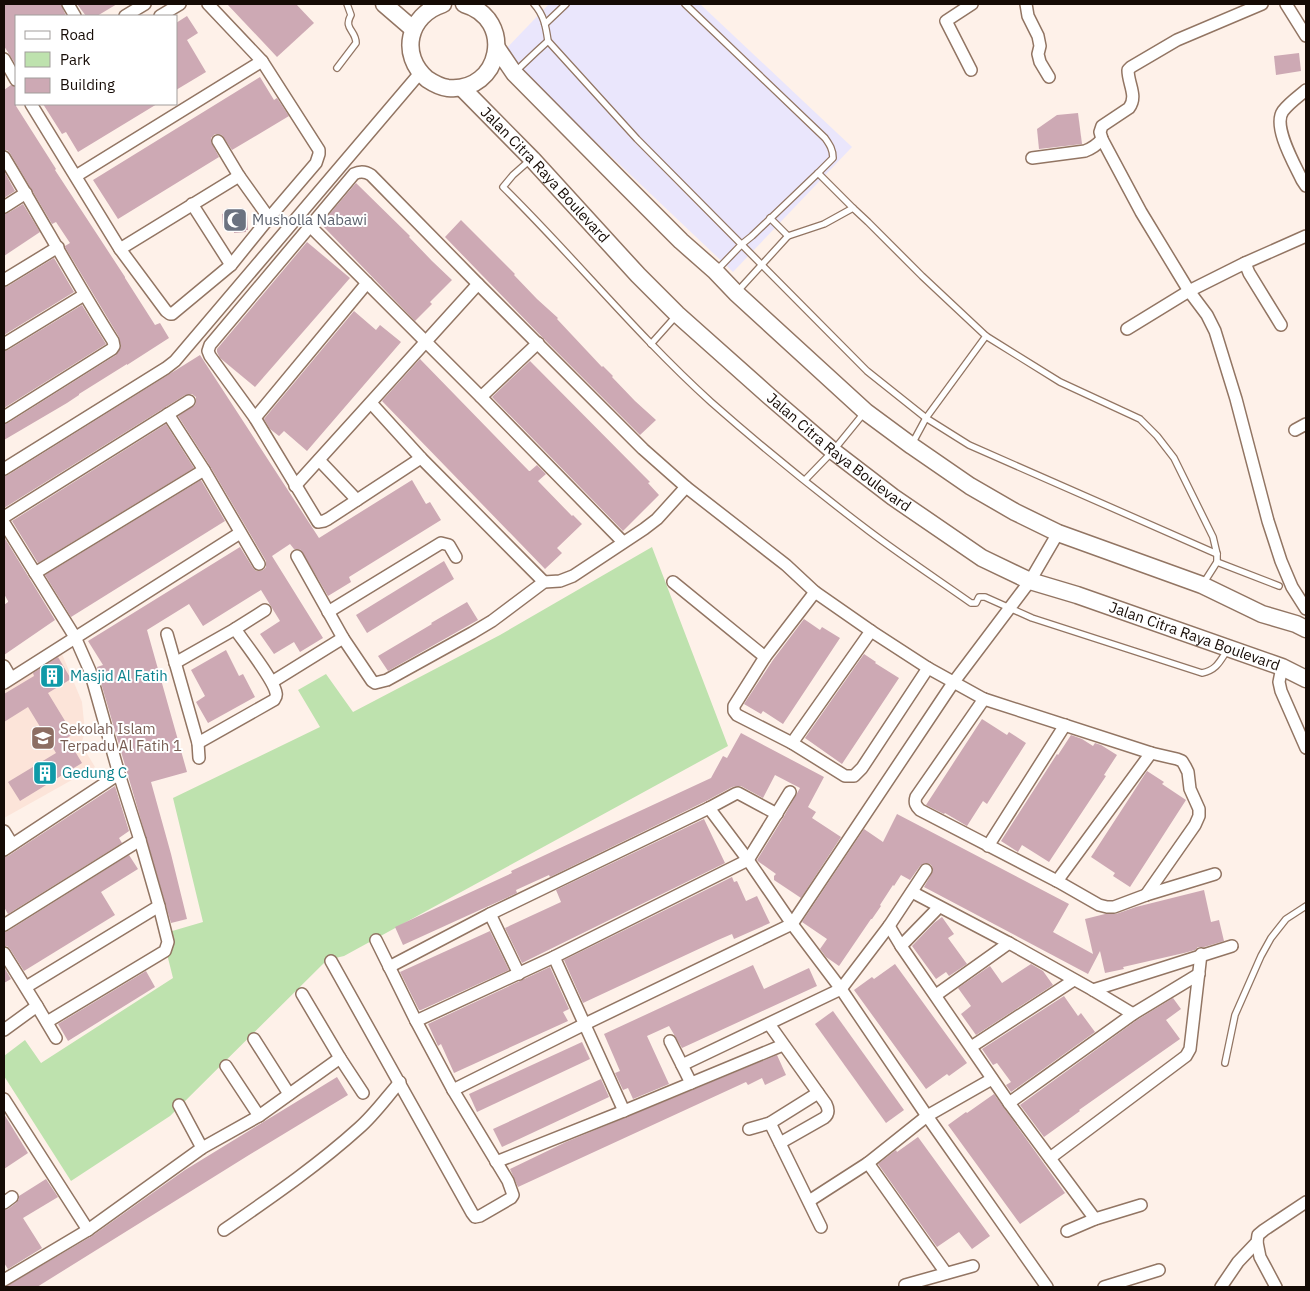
<svg xmlns="http://www.w3.org/2000/svg" width="1310" height="1291" viewBox="0 0 1310 1291" font-family="'IBM Plex Sans',sans-serif">
	<style>
		.commercial { fill: #eae6fc }
		.education { fill: #fce4d9 }
		.green { fill: #bee2ae }
		.building { fill: #cda9b4 }
		.lines { fill: none; stroke-linecap: round; stroke-linejoin: round }
		.lane-casing { stroke: #927563; stroke-width: 8 }
		.street-casing { stroke: #927563; stroke-width: 14 }
		.secondary-casing { stroke: #927563; stroke-width: 19 }
		.lane { stroke: #fff; stroke-width: 5.5 }
		.street { stroke: #fff; stroke-width: 11 }
		.secondary { stroke: #fff; stroke-width: 16 }
		.labels { text-anchor: middle; stroke-width: 4; stroke-linejoin: round; paint-order: stroke }
		.street-label { font-size: 15px; fill: #150b05; stroke: #fff }
		.worship-label { font-size: 15px; fill: #5b616d; stroke: #fff; text-anchor: start }
		.culture-label { font-size: 15px; fill: #0d838f; stroke: #fff; text-anchor: start }
		.education-label { font-size: 15px; fill: #785e54; stroke: #fff; text-anchor: start }
	</style>
	<rect width="100%" height="100%" fill="#fef1e9"/>
	<path class="commercial" d="M549 4H700L852 147 733 272 502 53Z"/>
	<path class="education" d="M62 654 82 702 85 732 81 744 95 767 4 818V689Z"/>
	<path class="green" d="M652 547 728 746 344 956 327 960 170 1116 71 1181 4 1076V1056L25 1040 41 1063 173 978 162 934 203 922 173 798 320 727 298 690 326 674 353 712 500 635Z"/>
	<g class="building">
		<path d="M4 4H61L66 16H16V65L4 46Z"/>
		<path d="M77 4H117L97 16H86Z"/>
		<path d="M227 4H296L314 23 277 57Z"/>
		<path d="M187 16 198 33 187 40 206 72 176 90V23Z"/>
		<path d="M1299 53 1301 71 1276 75 1274 56Z"/>
		<path d="M260 77 274 100 277 98 289 116 232 150 222 135 218 134H215L211 138V142L219 157 118 219 93 180Z"/>
		<path d="M11 85 16 87V106L56 169 55 170 125 277V278L155 325 160 323 169 338 127 365V364L79 394V395L67 403 4 440V424L8 423 116 355 121 347 119 337 65 247V246L70 243 56 222 52 224 10 153 7 150H4V90Z"/>
		<path d="M43 104H157L78 152 66 132 62 134Z"/>
		<path d="M1078 113 1082 144 1039 149 1037 129 1057 115Z"/>
		<path d="M4 171 15 191 4 198Z"/>
		<path d="M356 183 410 236 409 237 432 261 452 280 430 302 432 304 415 321 321 224Z"/>
		<path d="M23 204 40 232 4 256V214L8 213Z"/>
		<path d="M245 210V213H247L248 230H246V232L234 233V230L227 231V227H223L222 214 225 213 224 211Z"/>
		<path d="M461 220 515 274 514 275 537 299 558 318 557 319 602 367 603 366 613 376 612 377 635 401 656 420 640 435 545 340 445 237Z"/>
		<path d="M307 242 350 278 255 387 220 358 217 352V349Z"/>
		<path d="M54 258 74 292 4 335V287L8 286Z"/>
		<path d="M82 305 106 344 4 408V351L8 350Z"/>
		<path d="M354 311 376 330 380 325 401 342 307 451 284 431 279 436 270 429 264 419Z"/>
		<path d="M200 355 319 538 412 480 426 504 430 502 441 520 349 577 351 582 328 596 301 550 298 549H294L290 544 272 556 323 638 300 652 294 642 274 654 260 634 280 621 261 590 203 626 189 604 147 630 187 772 151 782 171 854 187 919 171 923 101 683 97 667 103 665 88 641 240 547 253 568 256 571H260L263 570 266 567V561L210 466 178 416 195 405 196 401V397L192 394 185 395 4 508V476L8 475Z"/>
		<path d="M420 359 529 471H530L537 465 546 474 538 481 572 516 573 515 582 524 557 548 562 553 545 569 382 401Z"/>
		<path d="M530 361 650 482 648 483 659 495 623 531 492 397Z"/>
		<path d="M166 424 194 468 38 563 12 521Z"/>
		<path d="M201 480 225 521 71 617 45 575Z"/>
		<path d="M4 537 55 620 4 655V605L8 602V601L4 594Z"/>
		<path d="M444 561 454 579 367 633 356 615Z"/>
		<path d="M467 602 478 620 388 671 378 656 432 624 431 623Z"/>
		<path d="M804 619 820 630 822 627 840 638 783 724 763 711 761 714 744 704 773 660Z"/>
		<path d="M226 650 239 676 243 674 255 697 208 723 196 702 205 696 191 670Z"/>
		<path d="M864 654 876 662 875 663 899 678 842 764 805 738Z"/>
		<path d="M58 657 71 679 48 693 73 734 67 738 82 763 20 801 8 782 56 753 28 707 4 722V694L34 676 33 673Z"/>
		<path d="M982 719 1007 735 1009 732 1026 743 987 804 983 801 967 826 945 813 944 814 926 805Z"/>
		<path d="M741 733 824 777 808 807 816 812 812 818 841 837 801 898 774 880V876L776 874 759 862 757 860 783 818 800 788 775 775 763 798 741 786H738L732 787 706 801 550 877 549 875 516 890 517 893 403 945 395 927 512 873 511 871 560 848 711 778 723 756 727 758Z"/>
		<path d="M1071 735 1082 739 1093 746 1095 743 1101 745 1117 755 1104 775 1106 776 1049 862 1022 845 1018 852 1001 841 1057 754 1058 755Z"/>
		<path d="M1147 771 1164 782 1162 784 1186 800 1130 887 1113 876 1115 873 1091 857Z"/>
		<path d="M115 786 129 831 119 838 122 843 8 914 4 907V857L8 856Z"/>
		<path d="M897 814 1069 904 1053 932 1093 954 1085 919 1105 914H1116L1136 907 1204 890 1211 922 1219 920 1224 941 1204 947H1198L1195 950 1184 953 1123 967 1124 969 1105 973 1100 951 1088 974 924 887 933 871 932 866 930 864 926 863 920 866 910 880 901 875 894 886 893 885 880 905 881 906 872 919H871L839 966 826 957 820 949 827 939 802 922 864 829 883 842Z"/>
		<path d="M704 819 725 863 522 963 505 928 561 902 556 890Z"/>
		<path d="M129 855 138 869 101 892 115 915 24 971 10 949 7 946H4V932L8 931Z"/>
		<path d="M732 877 734 882 737 881 746 901 757 896 770 923 734 939 732 934 718 940 583 1003 564 960Z"/>
		<path d="M942 917 954 934 948 938 967 964 949 976 946 972 936 979 912 946 934 923Z"/>
		<path d="M490 931 509 970 421 1010H419L400 972Z"/>
		<path d="M895 964 967 1063 949 1076 947 1074 926 1089 854 990 872 977 874 979Z"/>
		<path d="M1031 964 1043 971 1053 985 976 1035 961 1014 971 1006 958 988 990 966 1002 983Z"/>
		<path d="M753 965 764 989 809 968 817 986 682 1048 669 1026 647 1036 669 1084 633 1099 628 1088 623 1090 615 1073 620 1071 604 1034Z"/>
		<path d="M4 967 11 979 4 983Z"/>
		<path d="M550 967 569 1009 563 1012 568 1021 454 1073 441 1044 438 1046 428 1024Z"/>
		<path d="M146 971 155 987 68 1041 58 1024Z"/>
		<path d="M1064 996 1078 1016 1081 1013 1095 1032 1011 1092 1006 1085 1011 1082 997 1063 993 1065 982 1049Z"/>
		<path d="M1173 998 1181 1009 1166 1020 1180 1039 1079 1110 1080 1111 1044 1137 1020 1105 1137 1020Z"/>
		<path d="M833 1011 904 1110 886 1123 815 1024Z"/>
		<path d="M582 1042 590 1059 477 1112 469 1094Z"/>
		<path d="M777 1055 786 1075 765 1085 762 1078 748 1085 746 1082 518 1187 510 1169 566 1142Z"/>
		<path d="M337 1077 348 1095 249 1155 37 1287H5L92 1236 185 1170Z"/>
		<path d="M601 1079 609 1097 502 1147 493 1129Z"/>
		<path d="M994 1094 1065 1193 1020 1224 948 1125 966 1112 967 1113Z"/>
		<path d="M4 1114 28 1153 4 1169Z"/>
		<path d="M918 1137 990 1236 972 1249 959 1232 937 1247 878 1164 896 1150 897 1152Z"/>
		<path d="M46 1179 58 1197 23 1218 42 1248 8 1269 4 1263V1210L8 1209 16 1203 19 1199V1196Z"/>
	</g>
	<g class="lines">
		<defs>
			<g id="lane">
				<path d="M534 4C544 15 546 27 548 41L637 139 867 371 926 418 969 445 1217 554"/>
				<path d="M685 4 825 138C830 145 833 150 833 158L818 173 752 236 742 244 716 271"/>
				<path d="M545 24 566 4"/>
				<path d="M337 68 356 43C356 30 343 29 351 15L347 4"/>
				<path d="M516 71 536 52 548 41"/>
				<path d="M530 160 513 175 503 187C574 257 637 335 711 402 762 447 815 490 869 531 902 556 937 579 971 603H976L979 597H985L1032 618 1202 673C1217 670 1220 661 1228 649"/>
				<path d="M818 173 853 208"/>
				<path d="M770 218 788 236"/>
				<path d="M736 293 788 236 824 224 853 208 868 222 922 276 986 336 1060 382 1140 419 1157 436 1174 458 1213 537 1217 554V562L1203 584"/>
				<path d="M651 344 676 316"/>
				<path d="M912 444 926 418 986 336"/>
				<path d="M805 480 833 451 864 413"/>
				<path d="M1217 562 1279 586"/>
				<path d="M1225 1063 1235 1015 1261 956 1271 938 1286 919 1306 906"/>
			</g>
			<g id="street">
				<path d="M68 4 75 16"/>
				<path d="M1026 4 1028 16 1038 36 1040 46 1038 54 1040 62 1049 77"/>
				<path d="M1262 4 1177 40 1131 67 1128 70C1128 84 1138 96 1129 108L1102 126 1100 132 1102 139 1141 212 1189 291 1207 315 1215 331 1236 399 1268 521 1281 561 1292 587 1306 609"/>
				<path d="M1286 4 1306 36"/>
				<path d="M125 16 145 4"/>
				<path d="M160 16 180 4"/>
				<path d="M4 59 16 80"/>
				<path d="M971 70 946 21 972 4"/>
				<path d="M1306 90C1299 96 1289 103 1283 111 1272 126 1295 165 1302 180L1306 186"/>
				<path d="M31 104 120 249 166 311 170 314H172L231 265 269 218 316 163 319 154V150L262 61 208 4"/>
				<path d="M218 141 239 176 269 218"/>
				<path d="M4 157C41 218 75 281 113 341L114 346 112 349 4 417"/>
				<path d="M1032 158 1085 151C1093 148 1097 145 1102 139"/>
				<path d="M76 176 262 61"/>
				<path d="M192 204 231 265"/>
				<path d="M4 207 26 193"/>
				<path d="M310 226 481 397 623 542"/>
				<path d="M120 249 239 176"/>
				<path d="M4 280 58 247"/>
				<path d="M1281 325 1249 273 1245 263 1306 236"/>
				<path d="M1127 329 1189 291 1245 263"/>
				<path d="M4 344 84 295"/>
				<path d="M481 397 538 343"/>
				<path d="M371 403 421 458 544 582"/>
				<path d="M168 414 204 470 259 564"/>
				<path d="M255 418 367 283"/>
				<path d="M1295 430 1306 424"/>
				<path d="M421 458 328 519 324 521 318 522 255 418 210 356 208 351 210 345 354 174C360 171 365 171 371 175L478 284 643 449 686 487 786 565 815 592 871 631 928 668 984 699 1151 753 1177 759 1182 761 1185 766 1188 772 1190 789 1199 809V816L1195 825 1146 895"/>
				<path d="M319 460 357 500"/>
				<path d="M4 469 166 368 175 361 420 73"/>
				<path d="M295 486 478 284"/>
				<path d="M4 517 189 401"/>
				<path d="M4 523 75 637 90 671 119 774 140 840 159 906 168 942 165 951 47 1022"/>
				<path d="M297 556 343 638 372 681 375 683 387 680 472 633 492 621 544 582 560 581 573 576 644 529 657 519 686 487"/>
				<path d="M35 573 204 470"/>
				<path d="M673 582 765 657"/>
				<path d="M815 592 765 657 734 706V711L737 715 792 743 845 776H854L862 768 928 668"/>
				<path d="M328 612 441 543 449 545 456 557"/>
				<path d="M167 634 198 743 199 758"/>
				<path d="M175 663 235 629 265 610"/>
				<path d="M4 666 11 678"/>
				<path d="M1282 667 1279 682 1281 691 1306 748"/>
				<path d="M272 682 343 638"/>
				<path d="M4 683 240 533"/>
				<path d="M984 699 916 797C914 803 916 806 920 810L1057 881 1099 905 1107 907H1114L1146 895 1215 874"/>
				<path d="M198 743 274 700C276 697 277 696 276 693 274 680 244 642 235 629"/>
				<path d="M792 743 871 631"/>
				<path d="M709 808 748 860 792 924 841 989 927 1116 1047 1287"/>
				<path d="M4 831 12 844"/>
				<path d="M988 846 1065 725"/>
				<path d="M4 850 119 774"/>
				<path d="M1057 881 1151 753"/>
				<path d="M912 892 1009 943 1093 990 1133 1014"/>
				<path d="M490 914 519 974"/>
				<path d="M4 925 140 840"/>
				<path d="M889 926 901 946 1009 1103 1095 1219"/>
				<path d="M901 946 939 907"/>
				<path d="M4 953 37 1006 56 1038"/>
				<path d="M554 957 624 1111"/>
				<path d="M331 961 472 1213 475 1217 480 1216 511 1198 513 1195 508 1181 453 1090 416 1021 376 940"/>
				<path d="M389 967 490 914 709 808 735 794 738 793 777 814"/>
				<path d="M26 987 159 906"/>
				<path d="M1093 990 1232 946"/>
				<path d="M302 994 340 1058 363 1093"/>
				<path d="M936 995 1009 943"/>
				<path d="M416 1021 554 957 748 860 790 792"/>
				<path d="M769 1024 826 1104C829 1110 829 1114 824 1118L780 1143"/>
				<path d="M4 1030 37 1006"/>
				<path d="M254 1039 289 1094"/>
				<path d="M670 1041 691 1083"/>
				<path d="M971 1047 1074 980"/>
				<path d="M682 1065 841 989 889 926 926 870"/>
				<path d="M226 1066 259 1116"/>
				<path d="M453 1090 585 1024 792 924 953 683 1030 581 1058 533"/>
				<path d="M4 1099 88 1230"/>
				<path d="M1009 1103 1133 1014 1199 974"/>
				<path d="M179 1105 202 1148"/>
				<path d="M770 1123 821 1227"/>
				<path d="M749 1129 770 1123 818 1093"/>
				<path d="M1050 1158 1186 1056 1190 1049 1201 954"/>
				<path d="M496 1162 624 1111 783 1045"/>
				<path d="M868 1163 946 1273"/>
				<path d="M809 1201 868 1163 927 1116 992 1079"/>
				<path d="M4 1203 12 1197"/>
				<path d="M224 1230C270 1198 317 1166 359 1128 374 1115 386 1098 400 1082"/>
				<path d="M1067 1231 1095 1219 1141 1205"/>
				<path d="M1257 1242 1260 1257 1276 1287"/>
				<path d="M4 1280 88 1230 202 1148 259 1116 340 1058"/>
				<path d="M905 1285 973 1266"/>
				<path d="M1104 1287 1159 1270"/>
				<path d="M1221 1287 1238 1262 1257 1242 1258 1235 1264 1230 1306 1202"/>
			</g>
			<g id="secondary">
				<path d="M384 4 413 29"/>
				<path d="M443 4C408 15 399 55 427 79 433 83 440 87 448 88 501 93 516 19 464 4"/>
				<path d="M497 48 514 73 618 178 681 241 715 271 736 293 866 412 912 446 970 486 1015 512 1058 533 1202 585 1262 614 1296 624 1306 629"/>
				<path id="s1" d="M462 88 532 159 638 275 677 314 769 396 833 451 893 497 982 558 1030 581 1077 595 1282 667 1306 679"/>
			</g>
		</defs>
		<use href="#lane" class="lane-casing"/>
		<use href="#street" class="street-casing"/>
		<use href="#secondary" class="secondary-casing"/>
		<use href="#lane" class="lane"/>
		<use href="#street" class="street"/>
		<use href="#secondary" class="secondary"/>
	</g>
	<defs>
		<symbol id="mosque-square" viewBox="-11 -11 22 22"><rect x="-9" y="-9" width="18" height="18" rx="4" fill="#6b7280" stroke="#fff"/><path d="M3.5-4.9A6 6 0 1 0 3.5 4.9A5 5 0 1 1 3.5-4.9Z" fill="#fff"/></symbol>
		<symbol id="building-square" viewBox="-11 -11 22 22"><rect x="-9" y="-9" width="18" height="18" rx="4" fill="#0f9aa8" stroke="#fff"/><path d="M-4-6H4V6H1V3H-1V6H-4ZM-2.5-4.3h1.7v1.8h-1.7ZM.8-4.3h1.7v1.8H.8ZM-2.5-1h1.7V.8h-1.7ZM.8-1h1.7V.8H.8Z" fill="#fff"/></symbol>
		<symbol id="school-square" viewBox="-11 -11 22 22"><rect x="-9" y="-9" width="18" height="18" rx="4" fill="#8d6e63" stroke="#fff"/><path d="M0-5L7-2L0 1L-7-2ZM-4 1L0 2.5L4 1V4Q0 6-4 4Z" fill="#fff"/></symbol>
	</defs>
	<g fill-rule="evenodd">
		<use href="#mosque-square" x="221" y="206" width="28" height="28"/>
		<use href="#building-square" x="38" y="662" width="28" height="28"/>
		<use href="#school-square" x="29" y="724" width="28" height="28"/>
		<use href="#building-square" x="31" y="759" width="28" height="28"/>
	</g>
	<g class="labels">
		<g class="street-label">
			<text dy="5" stroke="none"><textPath href="#s1" startOffset="120">Jalan Citra Raya Boulevard</textPath></text>
			<text dy="5" stroke="none"><textPath href="#s1" startOffset="525">Jalan Citra Raya Boulevard</textPath></text>
			<text dy="5" stroke="none"><textPath href="#s1" startOffset="930">Jalan Citra Raya Boulevard</textPath></text>
		</g>
		<g class="worship-label">
			<text x="252" y="225">Musholla Nabawi</text>
		</g>
		<g class="culture-label">
			<text x="70" y="681">Masjid Al Fatih</text>
			<text x="62" y="778">Gedung C</text>
		</g>
		<g class="education-label">
			<text x="60" y="734">Sekolah Islam<tspan x="60" dy="17">Terpadu Al Fatih 1</tspan></text>
		</g>
	</g>
	<rect width="1310" height="1291" fill="none" stroke="#150b05" stroke-width="10"/>
	<rect x="15" y="15" width="162" height="90" fill="#ffffff" stroke="#a19d9b"/>
	<rect x="25" y="31" width="25" height="8" fill="#ffffff" stroke="#a19d9b"/>
	<text x="60" y="40" font-size="15" fill="#150b05">Road</text>
	<rect x="25" y="52" width="25" height="15" fill="#bee2ae" stroke="#a19d9b"/>
	<text x="60" y="65" font-size="15" fill="#150b05">Park</text>
	<rect x="25" y="78" width="25" height="15" fill="#cda9b4" stroke="#a19d9b"/>
	<text x="60" y="90" font-size="15" fill="#150b05">Building</text>
</svg>
